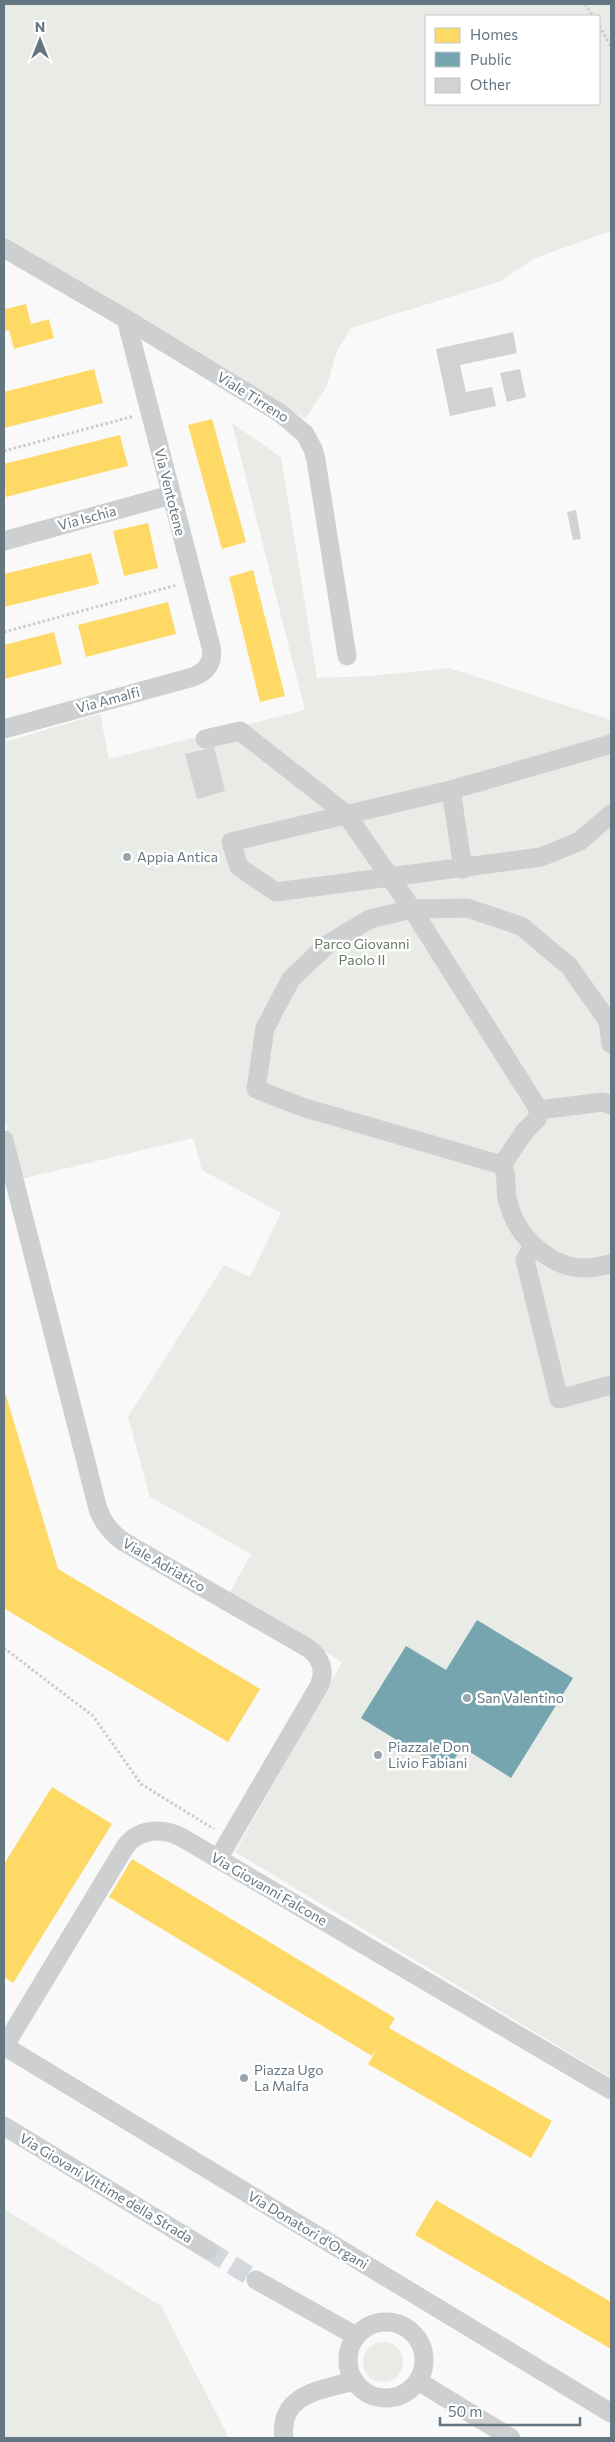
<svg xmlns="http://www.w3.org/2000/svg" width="615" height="2442" viewBox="0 0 615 2442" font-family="Commissioner,sans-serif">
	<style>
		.green { fill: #e8ebe6; fill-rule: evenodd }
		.homes { fill: #ffd966 }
		.public { fill: #76a5af }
		.building { fill: #d0d2d3 }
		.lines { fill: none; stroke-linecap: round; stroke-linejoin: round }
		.street-tunnel { stroke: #d4d8dc; stroke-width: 19; stroke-dasharray: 19 9; stroke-linecap: butt }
		.path { stroke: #cbcccd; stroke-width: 3; stroke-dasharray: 2.5 2.5; stroke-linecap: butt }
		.street { stroke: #cecfd0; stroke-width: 19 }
		.poi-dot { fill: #99a4ac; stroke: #fff; stroke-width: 2 }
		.labels { text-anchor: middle; stroke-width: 5; stroke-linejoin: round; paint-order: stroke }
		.street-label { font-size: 14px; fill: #657683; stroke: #fff }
		.poi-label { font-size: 14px; fill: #657683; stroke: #fff; text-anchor: start }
		.park-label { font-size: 14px; fill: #687a64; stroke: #fff }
	</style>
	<rect width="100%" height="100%" fill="#f9f9f9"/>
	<g class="green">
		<path d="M4 4H611V231L535 258 501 281 351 328 337 351 326 388 305 419 4 241ZM426 16H599V104H426Z"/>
		<path d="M232 423 281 457 317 678 370 676 449 668 611 720V2078L235 1852 342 1662 229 1594 251 1554 150 1497 128 1417 224 1265 250 1277 281 1213 202 1170 193 1138 21 1179 4 1118V742L100 714 109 759 305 710Z"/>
		<path d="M4 2209 161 2306 229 2438H4Z"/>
		<circle cx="383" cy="2362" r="20"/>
	</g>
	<g class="homes">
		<path d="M26 304 31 324 49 319 54 338 14 349 9 330 4 331V305L6 309Z"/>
		<path d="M94 369 103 403 4 428V392Z"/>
		<path d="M212 419 246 542 222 549 188 425Z"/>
		<path d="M120 435 128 466 6 497 4 464Z"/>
		<path d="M148 523 158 568 124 576 113 531Z"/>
		<path d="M91 553 99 584 4 607V574Z"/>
		<path d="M253 570 285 696 260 702 229 577Z"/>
		<path d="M168 602 176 634 86 657 78 625Z"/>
		<path d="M54 632 62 664 4 679V645Z"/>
		<path d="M4 1389 58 1569 260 1689 228 1742 5 1609Z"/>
		<path d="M52 1787 112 1824 13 1983 4 1977V1864Z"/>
		<path d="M132 1859 395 2018 389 2028 552 2121 531 2158 368 2064 379 2046 372 2056 109 1897Z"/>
		<path d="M436 2200 611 2302V2349L415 2235Z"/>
	</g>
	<path class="public" d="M477 1620 573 1678 511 1778 462 1747 447 1771 361 1718 406 1646 446 1670Z"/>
	<g class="building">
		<path d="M513 332 517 353 460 365 466 392 492 387 496 406 450 416 436 349Z"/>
		<path d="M520 369 526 397 507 402 500 373Z"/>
		<path d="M576 510 581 539 573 540 567 512Z"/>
		<path d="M214 747 225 791 197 799 185 754Z"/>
	</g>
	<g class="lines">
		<path class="street-tunnel" d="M208 2250 256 2280"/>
		<g class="path">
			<path d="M585 4 593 16"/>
			<path d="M599 26 611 46"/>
			<path d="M4 451 134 416"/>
			<path d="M4 632 177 585"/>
			<path d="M4 1648 93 1716 141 1784 214 1829"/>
		</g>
		<g class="street">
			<path d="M4 248 126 319 280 413 305 434 313 449 316 460 347 656"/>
			<path d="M4 541 171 495"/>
			<path d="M4 729 193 677C207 672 214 662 211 647L126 319"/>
			<path d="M205 739 240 731 346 814 412 909 539 1110"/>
			<path d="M611 744 451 790 231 842 239 867 276 892 541 857 580 841 611 814"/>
			<path d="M451 790 463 869"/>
			<path d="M611 1105 603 1102 539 1110 537 1119 525 1131 502 1165C509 1177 504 1190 508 1202 517 1237 551 1270 589 1268 596 1268 604 1265 611 1264"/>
			<path d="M4 1140 98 1509C103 1523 112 1534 124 1542L308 1648C321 1657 326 1672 319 1686L218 1859"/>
			<path d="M502 1165 302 1107 256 1089 265 1028 291 979 328 944 370 919 412 909 467 908 521 926 569 966 608 1021 611 1044"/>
			<path d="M533 1246 525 1260 559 1399 611 1385"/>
			<path d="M4 2046 611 2413"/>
			<path d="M4 2047 125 1847C138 1829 161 1827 181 1837L611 2090"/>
			<path d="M4 2126 208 2250"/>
			<path d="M256 2280 356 2336"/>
			<circle cx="386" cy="2360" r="38"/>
			<path d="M418 2381 511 2438"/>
			<path d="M284 2438C278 2394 321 2390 354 2381"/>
		</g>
	</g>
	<g class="poi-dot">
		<circle cx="127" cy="857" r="5"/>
		<circle cx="467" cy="1698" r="5"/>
		<circle cx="378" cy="1755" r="5"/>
		<circle cx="244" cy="2078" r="5"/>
	</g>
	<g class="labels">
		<g class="street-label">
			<text transform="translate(253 397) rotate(32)" y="5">Viale Tirreno</text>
			<text transform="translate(170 492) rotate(76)" y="5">Via Ventotene</text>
			<text transform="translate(87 518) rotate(-15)" y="5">Via Ischia</text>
			<text transform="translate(108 700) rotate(-15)" y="5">Via Amalfi</text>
			<text transform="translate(164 1565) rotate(30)" y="5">Viale Adriatico</text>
			<text transform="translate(269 1889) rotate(30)" y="5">Via Giovanni Falcone</text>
			<text transform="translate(106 2188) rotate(31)" y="5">Via Giovani Vittime della Strada</text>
			<text transform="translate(308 2230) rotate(31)" y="5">Via Donatori d'Organi</text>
		</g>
		<g class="poi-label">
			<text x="137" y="862">Appia Antica</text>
			<text x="477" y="1703">San Valentino</text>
			<text x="388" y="1752">Piazzale Don<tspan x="388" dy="16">Livio Fabiani</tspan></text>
			<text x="254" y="2075">Piazza Ugo<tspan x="254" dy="16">La Malfa</tspan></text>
		</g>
		<g class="park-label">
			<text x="362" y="949">Parco Giovanni<tspan x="362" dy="16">Paolo II</tspan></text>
		</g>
	</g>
	<rect width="615" height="2442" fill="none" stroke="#657683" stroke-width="10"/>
	<rect x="425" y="15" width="175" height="90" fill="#ffffff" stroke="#c1c8cd"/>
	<rect x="435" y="28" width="25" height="15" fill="#ffd966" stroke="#c1c8cd"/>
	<text x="470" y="40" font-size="15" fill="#657683">Homes</text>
	<rect x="435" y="52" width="25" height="15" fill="#76a5af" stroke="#c1c8cd"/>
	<text x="470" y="65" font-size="15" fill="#657683">Public</text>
	<rect x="435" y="78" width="25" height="15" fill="#d0d2d3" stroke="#c1c8cd"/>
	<text x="470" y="90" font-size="15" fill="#657683">Other</text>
	<g transform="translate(40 40)" stroke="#ffffff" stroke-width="4" paint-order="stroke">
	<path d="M0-4L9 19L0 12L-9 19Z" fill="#657683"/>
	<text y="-8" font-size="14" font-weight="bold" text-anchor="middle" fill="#657683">N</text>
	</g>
	<path d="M440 2417v8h140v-8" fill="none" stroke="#657683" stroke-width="2.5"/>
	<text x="448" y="2417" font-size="15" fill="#657683" stroke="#ffffff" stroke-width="4" paint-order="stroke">50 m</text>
</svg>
